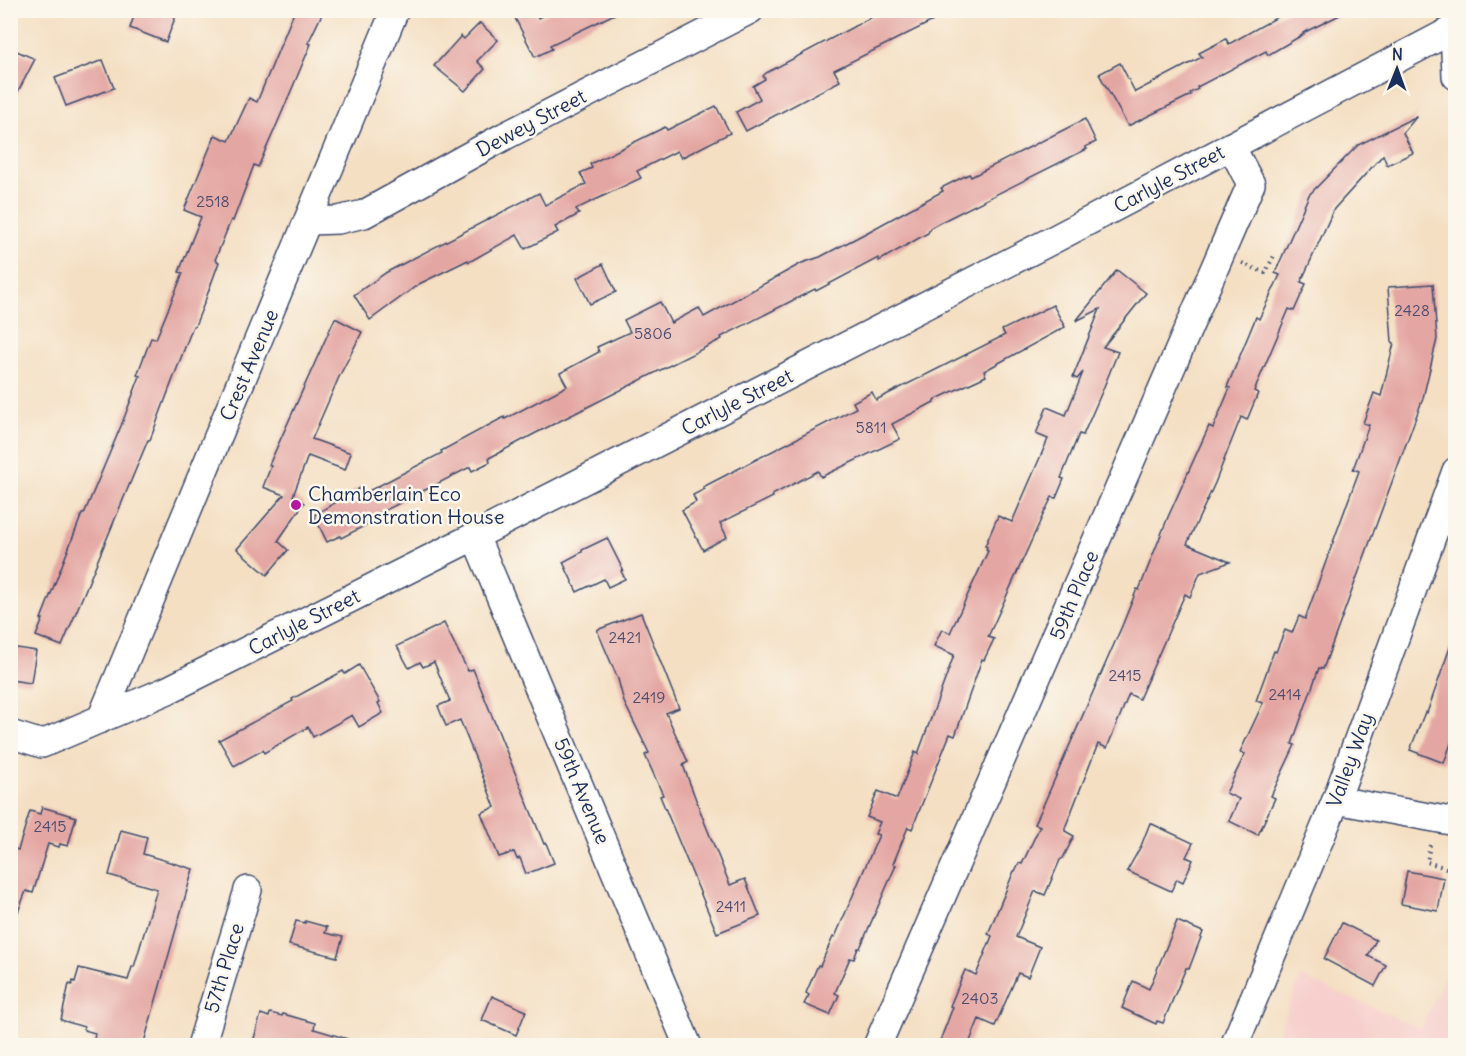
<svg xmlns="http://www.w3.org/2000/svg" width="1466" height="1056" viewBox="0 0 1466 1056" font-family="Delius,sans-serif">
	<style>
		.built { fill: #f7d0cd }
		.building { fill: #e4a6a2 }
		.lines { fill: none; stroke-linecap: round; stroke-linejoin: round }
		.minor-casing { stroke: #3c496d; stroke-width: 30 }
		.path { stroke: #3c496d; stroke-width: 4; stroke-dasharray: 1.5 4.5; stroke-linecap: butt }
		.minor { stroke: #fff; stroke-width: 27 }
		.poi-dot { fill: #b5179e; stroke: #fbf7ec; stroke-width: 2 }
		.labels { text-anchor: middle; stroke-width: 5; stroke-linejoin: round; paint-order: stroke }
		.number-label { font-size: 16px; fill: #4d4d6f }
		.street-label { font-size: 20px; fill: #1b2f5e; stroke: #fbf7ec }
		.poi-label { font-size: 20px; fill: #1b2f5e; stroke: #fbf7ec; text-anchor: start }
	</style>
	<rect width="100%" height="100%" fill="#fbf7ec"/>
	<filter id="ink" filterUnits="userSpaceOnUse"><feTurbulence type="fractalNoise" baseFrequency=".0167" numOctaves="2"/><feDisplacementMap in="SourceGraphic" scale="12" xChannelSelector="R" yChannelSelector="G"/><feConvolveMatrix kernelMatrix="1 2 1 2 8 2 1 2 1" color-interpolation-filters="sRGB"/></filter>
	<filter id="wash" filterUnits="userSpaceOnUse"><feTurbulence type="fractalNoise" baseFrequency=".008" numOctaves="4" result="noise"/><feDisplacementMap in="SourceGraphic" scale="24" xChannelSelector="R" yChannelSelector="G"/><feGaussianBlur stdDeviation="1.35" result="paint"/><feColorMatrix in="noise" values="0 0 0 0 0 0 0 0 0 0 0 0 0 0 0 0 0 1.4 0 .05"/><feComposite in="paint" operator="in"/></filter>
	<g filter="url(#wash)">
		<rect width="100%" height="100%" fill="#f4dfc3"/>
		<path class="built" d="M1447 971 1455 973V1045H1273L1301 977 1421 1028Z"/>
		<g id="blocks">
			<g class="building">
				<path d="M136 10H178L166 42 130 28Z"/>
				<path d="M295 10H324L308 43 311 44 277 124 258 167 254 165 233 221 231 220 215 260 219 262 205 301 195 326H193L150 440H148L62 646 36 636 43 619H41L82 514H84L121 426 140 376 137 375 151 338 156 339 183 273 179 272 201 217 184 210 215 135 229 141 249 98 257 102Z"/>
				<path d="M530 10H535L538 18 553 10H623L550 45 552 49 535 57 515 18Z"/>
				<path d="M885 10H955L834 70 840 81 746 131 736 112 760 99 753 86 765 79 763 76 766 73Z"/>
				<path d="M1290 10H1350L1303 33 1304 34 1268 55 1266 51 1197 87 1198 89 1190 93 1191 95 1187 97 1128 126 1099 74 1120 63 1135 92 1202 57 1199 53 1226 39 1229 44Z"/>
				<path d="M480 23 498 40 477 61 485 69 465 91 434 66 461 36 464 39Z"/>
				<path d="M10 48 35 59 10 107Z"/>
				<path d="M103 60 114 88 66 106 55 78Z"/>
				<path d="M716 106 730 133 681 158 677 151 637 171 641 178 576 209 579 214 555 227 558 232 525 249 517 235 469 262 468 260 419 284 370 320 354 295 387 272 539 193 545 205 586 184 580 173 592 168 590 164 665 127 667 130Z"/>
				<path d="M1417 116 1403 133 1413 153 1387 165 1383 155 1334 209 1301 282 1306 284 1294 311 1289 309 1254 391 1258 393 1247 420 1241 417 1215 483 1187 544 1230 562 1200 573 1190 597 1185 594 1139 699 1129 694 1107 748 1098 744 1065 828V831L1074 836 1063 858 1060 860 1045 895 1035 891 1016 937 1040 947 1028 977 1018 973 995 1026 979 1019 968 1046H938L953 1007 950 1006 965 970 976 975 992 936 988 934 1014 871H1015L1019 863 1022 864 1040 826 1035 824 1122 626 1137 589 1139 590 1168 517 1209 426 1213 428 1230 388 1227 387 1256 317 1259 319 1280 275 1275 273 1309 195 1358 145Z"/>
				<path d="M1085 119 1096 142 1085 147 1087 149 939 223 930 228 928 233 879 261 878 258 816 291 815 289 721 337 722 339 534 434 489 458 490 462 472 471 470 467 374 516 376 520 341 538 340 536 327 542 314 515 360 488 363 494 442 453 441 451 504 417 505 419 567 386 560 373 599 352 597 347 630 332 624 320 660 302 671 323 699 308 704 317 802 263 820 257 866 233 943 191 941 188 969 174 971 177Z"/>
				<path d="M603 264 616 292 590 304 577 278Z"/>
				<path d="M1117 270 1146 293 1103 347 1118 352 1101 394 1083 435 1079 434 1061 478 1064 479 1056 498 1052 497 1043 515 988 637 994 639 984 660 982 659 955 736 950 734 912 829 908 827 893 864 896 865 860 948H858L854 959 850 958 835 993 839 995 830 1015 804 1004 809 995 806 993 818 965 820 966 833 937H835L879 835 875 834 880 822 867 817 878 791 897 799 915 752 918 754 954 655 934 646 942 629 950 633 988 551 986 550 987 547 985 546 998 516 1012 522 1048 439 1036 434 1047 407 1066 415 1083 372 1077 379 1073 377 1100 309 1076 321Z"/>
				<path d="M1433 284 1437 339 1423 398 1323 669 1319 668 1292 744 1295 745 1271 796 1275 798 1258 835 1229 821 1239 799 1226 793 1245 754 1240 752 1263 703 1256 701 1274 651 1276 652 1285 630 1292 633 1299 616 1305 619 1359 471 1353 469 1369 425 1363 423 1374 393 1381 396 1394 343 1392 342 1388 287Z"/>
				<path d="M1053 305 1065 327 995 365 984 371 986 376 934 400V402L892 424 900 439 821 477 818 471 772 495 773 497 720 523 727 537 703 550 682 510 696 502 693 495 705 489 703 487 856 408 853 402 872 392 876 400 1005 335 1002 330Z"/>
				<path d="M335 318 362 332 339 377 312 439 351 453 345 470 308 456 293 496 304 503 278 541 288 550 267 575 237 549 284 495 263 487 271 466 269 465Z"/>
				<path d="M607 538 623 570 621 571 625 579 608 587 604 579 577 592 563 562 582 552V550Z"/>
				<path d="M641 613 679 708 666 713 688 762 683 765 704 821 730 885 745 879 760 916 717 933 660 796 663 795 645 755 649 753 624 702 618 679 597 630Z"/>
				<path d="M444 623 468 671 473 669 544 844 546 843 554 863 526 874 520 858 517 859 514 852 499 857 481 813 495 807 460 720 446 726 438 706 450 701 434 662 423 667 420 662 409 668 397 646Z"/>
				<path d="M1453 639H1455V732L1444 763 1410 750 1425 712 1427 713Z"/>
				<path d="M10 647 36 651 31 683 10 680Z"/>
				<path d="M359 665 380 702 378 703 383 713 359 727 352 715 313 737 308 727 264 753 263 750 234 766 219 740 293 701 292 699 343 671 345 674Z"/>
				<path d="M42 807 76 817 68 846 60 844 59 847 48 844 33 893 26 891 13 925H10V847L18 850 30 811 40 814Z"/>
				<path d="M1150 823 1193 843 1186 857 1193 860 1183 882 1177 879 1171 891 1127 871 1141 846Z"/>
				<path d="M121 830 147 837 143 854 193 869 143 1046H93L95 1033 84 1030V1027L61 1020 69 984 72 985 73 981 75 982 79 968 128 980 132 967H134L157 889 109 875Z"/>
				<path d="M1407 871 1444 878 1438 911 1401 904Z"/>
				<path d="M296 921 305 923V921L327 927 325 933 343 937 337 957 289 945Z"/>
				<path d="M1177 921 1203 932 1189 969 1186 968 1163 1023 1157 1021 1156 1024 1122 1008 1133 981 1149 989Z"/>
				<path d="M1342 923 1376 940 1368 956 1386 965 1375 986 1324 959Z"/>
				<path d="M492 996 526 1011 516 1035 482 1020Z"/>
				<path d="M270 1013 282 1016 283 1014 315 1023 314 1029 351 1040 350 1046H265L253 1042 261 1014 269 1017Z"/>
			</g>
		</g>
	</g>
	<g filter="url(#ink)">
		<use href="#blocks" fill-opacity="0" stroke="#3c496d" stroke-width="1.5"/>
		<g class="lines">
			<defs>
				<g id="minor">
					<path d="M1456 16 1454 29 1456 76"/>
					<path d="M309 221 338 220 364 214 505 136 750 10"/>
					<path d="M475 536 688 1046"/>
					<path d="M101 719 395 10"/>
					<path d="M10 734 42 744 168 690 475 536 1045 244 1454 29"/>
					<path d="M1336 800 1456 822"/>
					<path d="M201 1046 248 890"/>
					<path d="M877 1046 1251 184 1231 146"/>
					<path d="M1234 1046 1336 800 1456 471"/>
				</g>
			</defs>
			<use href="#minor" class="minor-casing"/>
			<g class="path">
				<path d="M1242 263 1265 273 1275 254"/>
				<path d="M1430 845 1427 862 1456 871"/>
			</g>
			<use href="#minor" class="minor"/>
		</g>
	</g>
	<circle class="poi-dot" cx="296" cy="505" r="6"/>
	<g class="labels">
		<g class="number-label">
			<text x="213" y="207">2518</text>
			<text x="1412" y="316">2428</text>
			<text x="653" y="339">5806</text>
			<text x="871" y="433">5811</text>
			<text x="625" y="643">2421</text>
			<text x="1125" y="681">2415</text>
			<text x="1285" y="700">2414</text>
			<text x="649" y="703">2419</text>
			<text x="50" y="832">2415</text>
			<text x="731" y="912">2411</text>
			<text x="980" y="1004">2403</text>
		</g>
		<g class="street-label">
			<text transform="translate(531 123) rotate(-28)" y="7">Dewey Street</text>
			<text transform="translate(1169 179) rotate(-28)" y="7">Carlyle Street</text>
			<text transform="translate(249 365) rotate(-67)" y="7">Crest Avenue</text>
			<text transform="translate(737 402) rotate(-27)" y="7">Carlyle Street</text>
			<text transform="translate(1074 595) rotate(-67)" y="7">59th Place</text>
			<text transform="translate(304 622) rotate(-27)" y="7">Carlyle Street</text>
			<text transform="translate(1350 760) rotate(-70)" y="7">Valley Way</text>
			<text transform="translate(582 791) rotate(67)" y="7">59th Avenue</text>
			<text transform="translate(224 968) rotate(-73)" y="7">57th Place</text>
		</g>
		<g class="poi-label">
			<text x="308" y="501">Chamberlain Eco<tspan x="308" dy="23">Demonstration House</tspan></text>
		</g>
	</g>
	<rect width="1466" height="1056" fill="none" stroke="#fbf7ec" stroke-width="36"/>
	<g transform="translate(1397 69) rotate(1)" stroke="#fbf7ec" stroke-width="4.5" paint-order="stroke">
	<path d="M0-4.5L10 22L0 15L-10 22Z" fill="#1b2f5e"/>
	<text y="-9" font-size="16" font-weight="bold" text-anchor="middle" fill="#1b2f5e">N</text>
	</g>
</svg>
